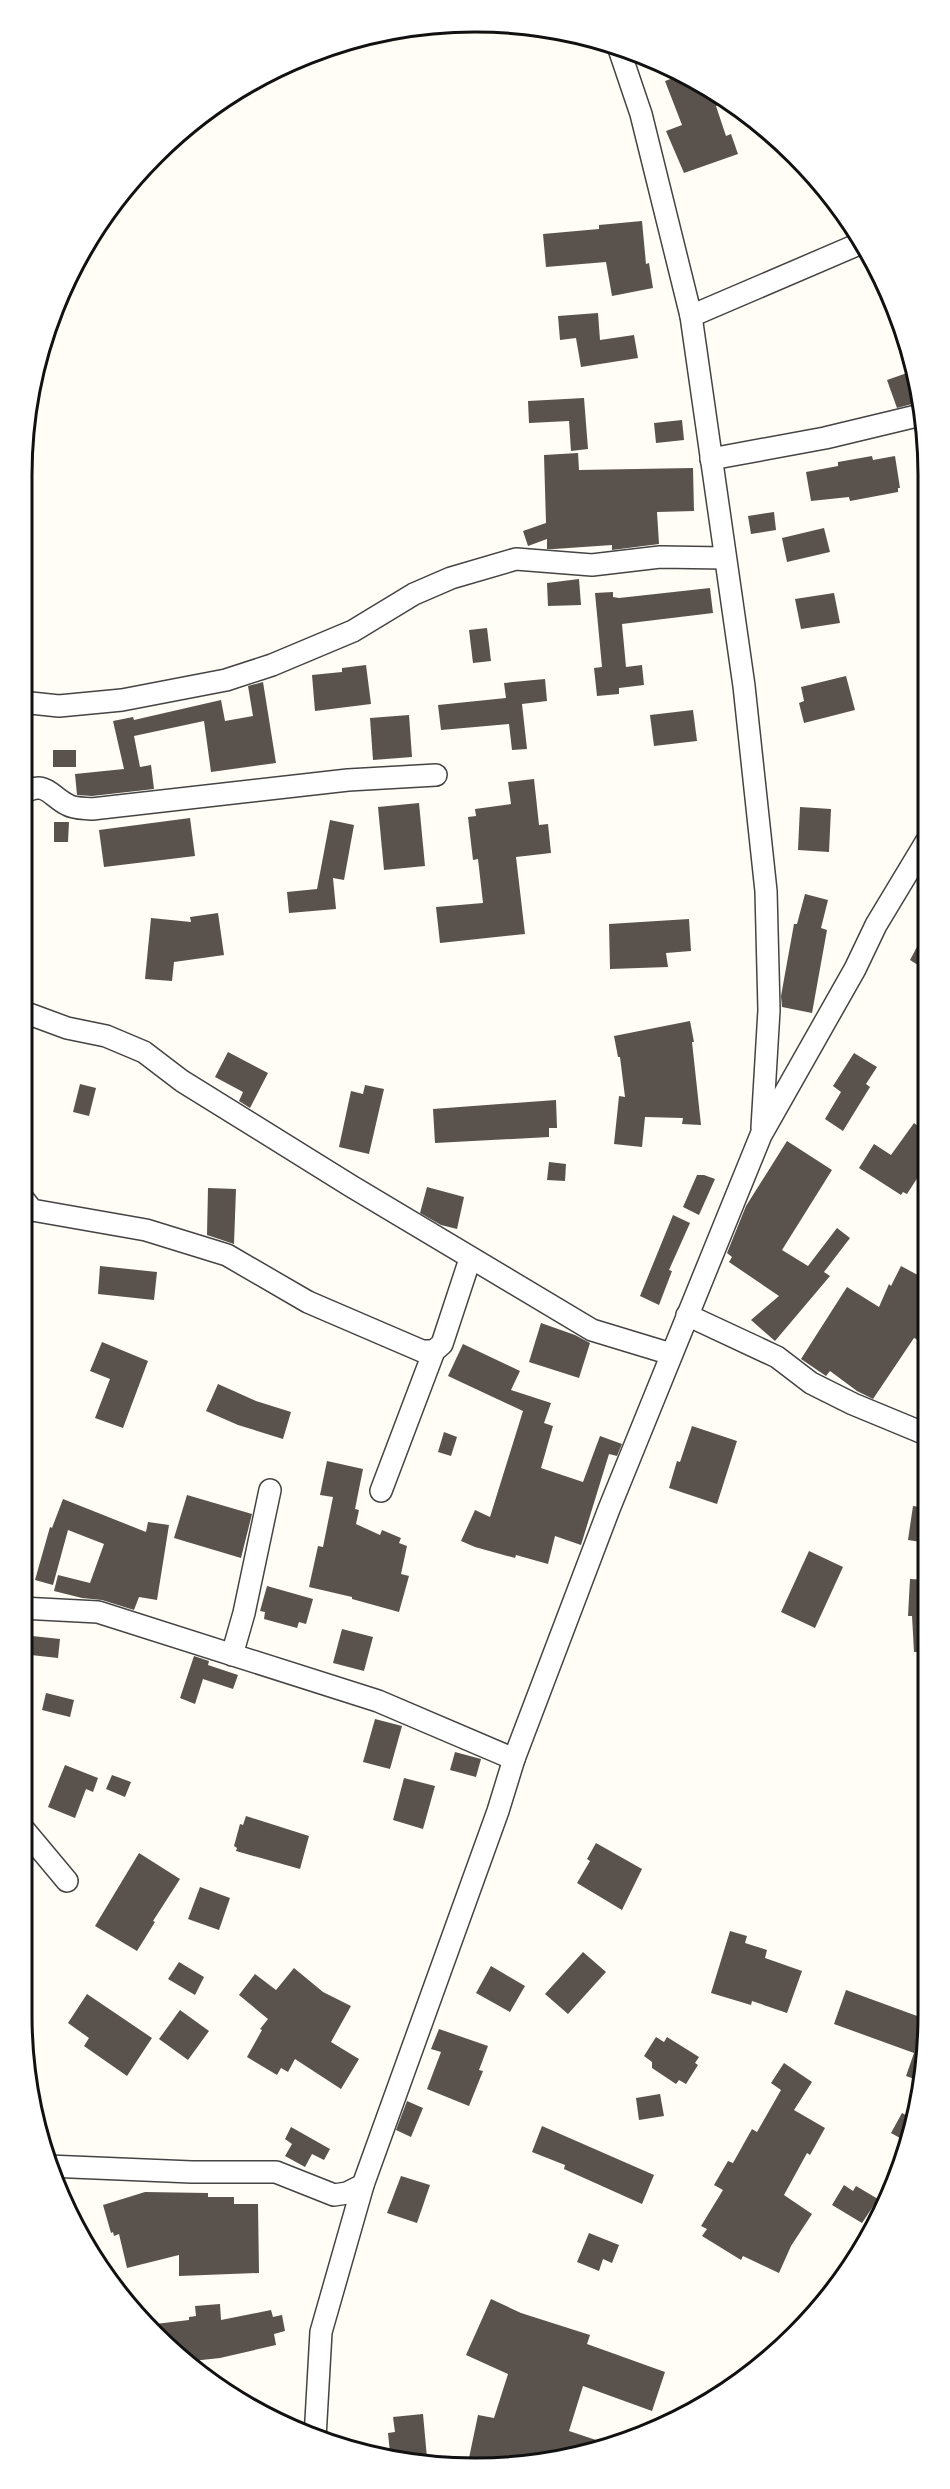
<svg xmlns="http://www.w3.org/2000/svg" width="950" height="2489" viewBox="0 0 950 2489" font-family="'Source Serif 4',serif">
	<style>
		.building { fill: #5a524d }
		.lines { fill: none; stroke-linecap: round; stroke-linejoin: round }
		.minor-casing { stroke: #444; stroke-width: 24 }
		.minor { stroke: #fff; stroke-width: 21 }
		.rim { fill: none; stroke: #111; stroke-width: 3 }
	</style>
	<rect width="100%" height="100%" fill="#fffdf5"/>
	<g class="building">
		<path d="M679 76 730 100 716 106 726 136 731 134 738 154 684 173 666 131 682 125 665 81Z"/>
		<path d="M642 221 646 264 649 263 653 288 612 296 606 262 546 267 543 234 599 229V225Z"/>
		<path d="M598 313 600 340 634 335 638 358 581 367 576 338 560 340 558 316Z"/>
		<path d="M907 373 916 403 897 408 887 380Z"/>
		<path d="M584 398 588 449 571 451 569 421 529 423 528 401Z"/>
		<path d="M682 420 684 440 656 443 654 423Z"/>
		<path d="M578 453 579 470 693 468 694 511 657 512 659 544 612 550V545L554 549H547V539L528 546 523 531 546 523 544 455Z"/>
		<path d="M872 456 873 460 895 456 900 488H898V492L850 501 849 497 811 501 806 472 838 466V462Z"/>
		<path d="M774 512 776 530 751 534 748 516Z"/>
		<path d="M824 528 830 552 787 562 782 538Z"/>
		<path d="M579 579 581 605 548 606 547 583Z"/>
		<path d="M710 588 713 613 622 624 626 667 642 665 644 685 619 688V694L597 696 594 668 602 667 595 593 613 592V597L619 598Z"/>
		<path d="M834 593 840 623 801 629 795 599Z"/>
		<path d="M487 628 491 661 473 663 469 630Z"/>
		<path d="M366 665 371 704 315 711 312 675 342 672V668Z"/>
		<path d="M846 676 855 710 804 723 799 703 804 701 801 687Z"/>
		<path d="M545 679 547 701 522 704 527 749 512 750 509 724 441 730 438 705 506 698 504 683Z"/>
		<path d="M263 682 276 763 211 772 204 721 134 736 140 767 151 765 154 789 92 796 77 795 75 774 124 769 113 721 133 717 134 720 221 700 225 721 253 716 248 686Z"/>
		<path d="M693 710 697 741 654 746 650 715Z"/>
		<path d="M409 715 412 757 373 760 370 718Z"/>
		<rect x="53" y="750" width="23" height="17"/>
		<path d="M534 779 539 825 548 824 551 853 516 857 525 934 440 943 436 907 483 903 478 859 473 860 468 817 476 816 475 809 511 804 508 782Z"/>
		<path d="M419 803 425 866 384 870 378 807Z"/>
		<path d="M800 807 831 809 829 852 798 850Z"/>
		<path d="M190 818 195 856 104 867 99 830Z"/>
		<path d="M330 820 354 825 344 880 333 878 336 909 289 913 287 892 317 889Z"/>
		<path d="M54 822H69L68 842H54Z"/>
		<path d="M805 894 828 900 821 928 827 930 812 1013 782 1007 781 996 794 924H797Z"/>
		<path d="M218 913 224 955 174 962 172 981 145 979 151 918 191 922 190 917Z"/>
		<path d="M689 919 691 951 666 953 668 967 610 969 609 924Z"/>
		<path d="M926 930V970L910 960Z"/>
		<path d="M690 1021 694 1042H692L701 1125 682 1124 683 1118 645 1117 642 1147 614 1144 619 1096 625 1097 620 1057H618L614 1036Z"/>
		<path d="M228 1052 268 1073 250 1108 239 1101 243 1092 215 1077Z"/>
		<path d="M854 1053 877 1067 866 1084 870 1087 843 1131 825 1119 841 1092 833 1086Z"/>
		<path d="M80 1084 96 1088 89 1116 73 1112Z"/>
		<path d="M365 1085 384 1089 369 1154 339 1147 351 1091 363 1094Z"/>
		<path d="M556 1100 557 1128H549V1137L435 1143 433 1109Z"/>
		<path d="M914 1123 927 1133V1163L907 1194 903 1192 901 1195 859 1168 874 1144 891 1155Z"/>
		<path d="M787 1141 832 1170 782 1250 808 1266 837 1228 850 1238 824 1272 830 1276 775 1341 751 1320 779 1296 729 1262 732 1257 727 1253 746 1206Z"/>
		<path d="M549 1162 566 1164 565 1181 547 1180Z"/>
		<path d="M697 1175H704L715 1179 699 1215 683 1207Z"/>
		<path d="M427 1187 464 1197 457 1229 441 1225 420 1213Z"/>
		<path d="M208 1188 236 1189 234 1244 207 1235Z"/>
		<path d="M673 1215 690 1223 669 1270 672 1271 659 1305 640 1296Z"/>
		<path d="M100 1266 157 1272 154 1300 98 1294Z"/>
		<path d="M901 1266 927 1280V1344L914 1338 873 1399 857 1391 830 1371 826 1376 801 1359 847 1287 879 1307 889 1284 891 1286Z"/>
		<path d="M541 1323 575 1335 590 1343 579 1378 529 1362Z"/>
		<path d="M102 1342 148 1361 123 1428 95 1418 110 1379 90 1371Z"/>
		<path d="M463 1344 520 1371 511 1390 551 1403 544 1423 553 1426 541 1468 583 1482 600 1436 622 1444 617 1456 609 1454 581 1545 555 1536 548 1564 516 1555 515 1558 475 1547 461 1541 475 1510 490 1517 523 1411 448 1376Z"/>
		<path d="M218 1384 256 1401 291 1412 283 1439 238 1425 206 1411Z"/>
		<path d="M692 1426 737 1441 717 1504 669 1488 677 1461 680 1462Z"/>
		<path d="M444 1432 457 1437 451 1456 438 1452Z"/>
		<path d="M327 1461 363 1469 355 1509 359 1510 356 1524 380 1535 382 1530 401 1538 399 1543 407 1546 401 1574 409 1576 399 1612 352 1599V1597L309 1587 318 1546 323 1547 333 1497 320 1495Z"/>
		<path d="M187 1495 252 1514 241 1558 174 1538Z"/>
		<path d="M63 1499 146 1532 148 1522 169 1525 157 1600 139 1597 134 1610 102 1600 82 1598 54 1591 58 1575 90 1583 104 1544 68 1530 53 1585 35 1580 50 1527 52 1528Z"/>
		<path d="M913 1506 928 1508V1543L908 1540Z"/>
		<path d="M809 1551 843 1567 815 1628 781 1612Z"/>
		<path d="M910 1579 928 1580V1652H914L912 1616H908Z"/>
		<path d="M267 1586 313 1599 306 1624 299 1622 297 1628 264 1619 265 1612 260 1611Z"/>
		<path d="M342 1629 373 1637 364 1671 333 1663Z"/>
		<path d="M32 1636 60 1639 58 1658 31 1655Z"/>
		<path d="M194 1656 209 1661 208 1665 238 1675 233 1689 203 1679 195 1704 180 1698Z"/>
		<path d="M46 1693 74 1700 70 1717 42 1710Z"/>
		<path d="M375 1719 402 1726 390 1769 363 1762Z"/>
		<path d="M455 1752 481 1759 476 1777 450 1770Z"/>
		<path d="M65 1765 98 1778 93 1792 86 1789 75 1818 48 1807Z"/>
		<path d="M112 1775 131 1782 125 1797 106 1789Z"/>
		<path d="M404 1778 435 1786 423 1829 393 1820Z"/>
		<path d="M246 1816 309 1836 300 1869 236 1851 237 1848 234 1846 240 1824 243 1825Z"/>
		<path d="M596 1843 642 1869 622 1910 577 1883 590 1861 587 1859Z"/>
		<path d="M139 1853 180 1879 153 1921 155 1922 137 1951 95 1926Z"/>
		<path d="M200 1887 230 1898 219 1930 188 1919Z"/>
		<path d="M730 1931 747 1936 745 1943 767 1950 765 1958 802 1971 787 2013 752 2001 751 2005 711 1993Z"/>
		<path d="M583 1952 606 1972 568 2014 545 1994Z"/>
		<path d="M179 1962 204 1977 195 1995 168 1979Z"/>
		<path d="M491 1966 525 1986 510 2012 476 1993Z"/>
		<path d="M294 1968 323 1992 351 2006 331 2042 359 2059 341 2089 295 2059 288 2072 281 2068 277 2075 247 2057 262 2030 260 2029 268 2019 239 1995 255 1974 276 1990Z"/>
		<path d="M846 1990 928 2020 920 2081 906 2076 914 2053 834 2024Z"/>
		<path d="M87 1994 152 2038 127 2076 84 2046 89 2038 68 2023Z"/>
		<path d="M180 2010 209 2031 188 2060 159 2039Z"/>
		<path d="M439 2029 488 2046 479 2070 483 2071 469 2106 427 2089 441 2052 431 2049Z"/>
		<path d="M656 2037 664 2042 667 2037 699 2057 695 2063 698 2065 686 2084 679 2080 676 2084 652 2068V2062L644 2056Z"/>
		<path d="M784 2063 812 2082 794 2110 825 2128 810 2155 807 2153 784 2195 812 2214 791 2246 779 2273 743 2256 741 2260 702 2236 707 2229 701 2226 723 2190 714 2185 728 2161 733 2163 752 2129 757 2132 781 2090 771 2083Z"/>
		<path d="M660 2094 664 2116 639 2120 636 2098Z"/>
		<path d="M407 2101 423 2108 411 2137 396 2130Z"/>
		<path d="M902 2113 915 2120 909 2143 891 2133Z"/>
		<path d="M542 2126 654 2175 642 2204 564 2169 565 2165 532 2152Z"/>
		<path d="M291 2127 330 2149 324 2160 312 2154 305 2167 285 2156 292 2144 285 2139Z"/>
		<path d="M401 2176 430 2185 417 2223 387 2213Z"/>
		<path d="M844 2185 853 2191 856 2186 878 2199 862 2223 832 2205Z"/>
		<path d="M145 2192 208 2193V2197H234V2204H258L259 2273 179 2276V2255L127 2268 119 2234 114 2236 113 2232 111 2233 103 2205Z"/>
		<path d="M589 2233 619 2245 612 2263 603 2259 599 2271 577 2262Z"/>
		<path d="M491 2299 521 2313 590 2335 587 2344 665 2372 652 2411 583 2386 569 2431 596 2440 593 2450 564 2459 487 2462 469 2458 478 2415 494 2418 508 2374 466 2355Z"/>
		<path d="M220 2304 221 2320 271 2310 273 2317 282 2315 285 2331 274 2334 276 2345 220 2358 192 2361 147 2325 189 2320V2317L196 2316 195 2306Z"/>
		<path d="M423 2414 427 2458 398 2460 397 2452 390 2453 388 2433 395 2432 393 2417Z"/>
	</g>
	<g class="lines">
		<defs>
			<g id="minor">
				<path d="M619 49 641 114 691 316 744 686 766 891 769 1010 762 1128"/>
				<path d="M691 316 859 244"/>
				<path d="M711 459 825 438 925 414"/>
				<path d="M21 702 59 706 122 700 226 680 272 665 353 631 414 594 451 578 516 559 592 565 660 557 725 558"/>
				<path d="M21 794C47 779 49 796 68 805 75 809 85 808 92 809L348 780 436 775"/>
				<path d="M21 1011 67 1028 106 1036 144 1052 182 1081 351 1186 592 1330 671 1354"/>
				<path d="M21 1196 32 1210 146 1230 227 1255 308 1302 422 1351H434"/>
				<path d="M687 1315 777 1357 811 1383 853 1404 928 1435"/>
				<path d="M381 1491 434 1351 442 1344 470 1259"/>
				<path d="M21 1608 98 1612 378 1701 514 1759"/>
				<path d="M232 1655 244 1613 270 1490"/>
				<path d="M21 1826 67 1881"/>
				<path d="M48 2166 192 2172H276L334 2195 347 2193 363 2185"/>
				<path d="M315 2438 321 2332 363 2185 498 1811 514 1759 609 1509 761 1135 855 969 876 925 926 842"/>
			</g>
		</defs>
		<use href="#minor" class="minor-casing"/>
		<use href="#minor" class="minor"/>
	</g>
	<path d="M0 0H950V2489H0ZM475 32H475A443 443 0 0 1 918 475V2015A443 443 0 0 1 475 2458H475A443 443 0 0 1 32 2015V475A443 443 0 0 1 475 32Z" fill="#fff" fill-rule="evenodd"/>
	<path class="rim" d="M475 32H475A443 443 0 0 1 918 475V2015A443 443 0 0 1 475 2458H475A443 443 0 0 1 32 2015V475A443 443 0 0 1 475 32Z"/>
</svg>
